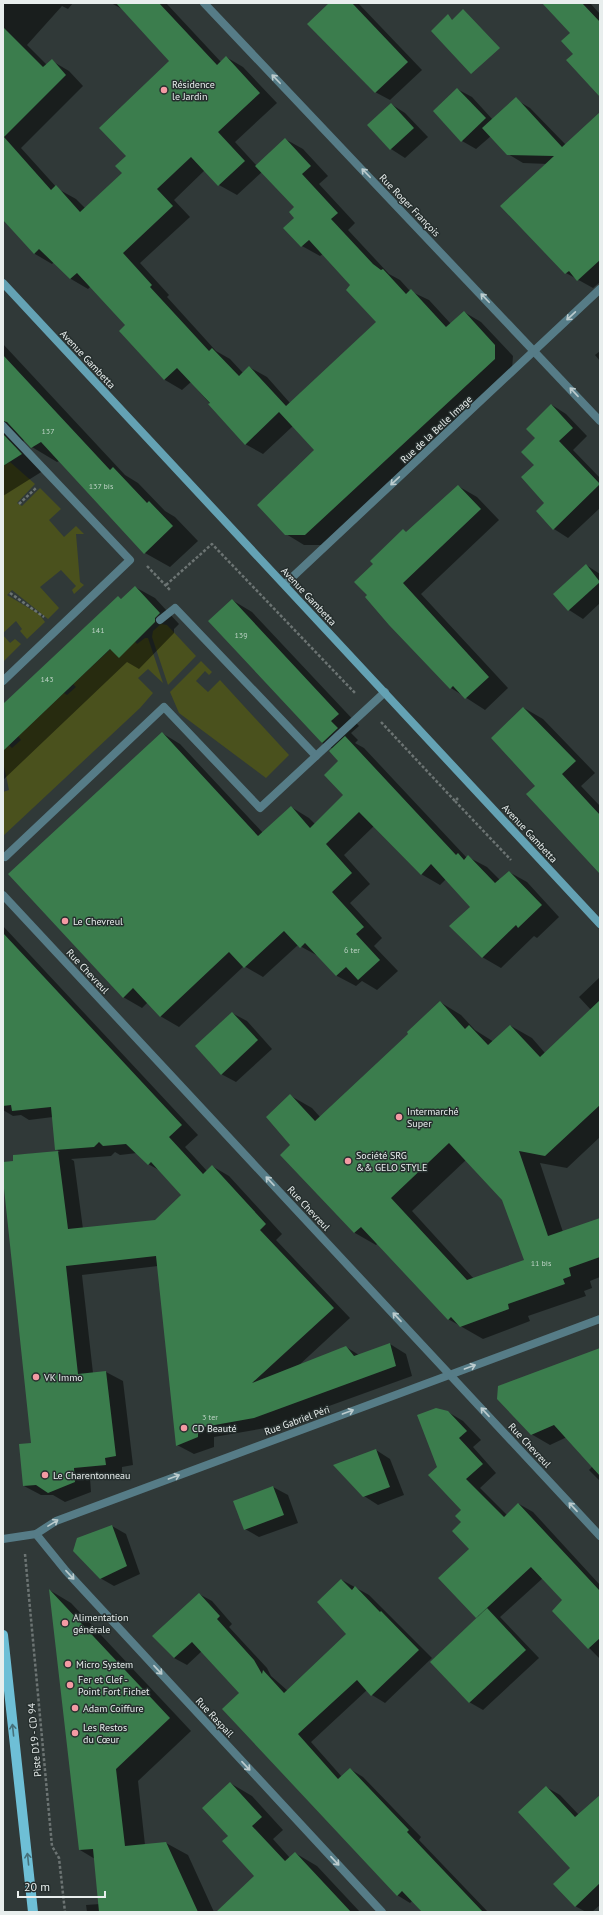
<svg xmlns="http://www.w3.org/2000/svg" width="603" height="1915" viewBox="0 0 603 1915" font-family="'PT Sans',sans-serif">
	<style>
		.green { fill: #4a511d }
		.shadow { fill: #0007; fill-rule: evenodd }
		.building { fill: #3b7d4d; fill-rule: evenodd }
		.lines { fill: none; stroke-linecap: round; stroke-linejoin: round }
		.path { stroke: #6c7473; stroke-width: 2.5; stroke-dasharray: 3 2; stroke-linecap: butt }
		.lane { stroke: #567c87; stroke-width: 8 }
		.street { stroke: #567c87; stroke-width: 8 }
		.secondary { stroke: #64a2b4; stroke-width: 8 }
		.primary { stroke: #6ebfd6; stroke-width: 10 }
		.oneway { stroke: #bcccce }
		.oneway2 { stroke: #46707a }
		.poi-dot { fill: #f49aa3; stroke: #262f2e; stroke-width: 1.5 }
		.labels { text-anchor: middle; stroke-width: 3; stroke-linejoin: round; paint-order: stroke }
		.number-label { font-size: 8px; fill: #bdd2c5 }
		.poi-label { font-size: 10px; fill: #e8eeed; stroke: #262f2e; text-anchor: start }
		.street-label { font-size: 10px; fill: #e8eeed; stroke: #262f2e }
	</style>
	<rect width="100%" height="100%" fill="#303938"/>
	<g class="green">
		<path d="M10 462 35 484 17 503 22 506 40 488 61 509 49 520 64 537 76 526 84 534H76L80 582 84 585 74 594 72 590 76 586 61 570 40 587 59 608 48 619 12 590 7 595 39 614 45 622 27 639 20 631 22 629 16 621 3 633V466Z"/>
		<path d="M161 624 167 625 196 656 168 685 152 637 153 631Z"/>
		<path d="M128 633 137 644 145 638H148L163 683 148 669 138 678 153 693 140 708 3 836V792L9 790 3 762V751L9 745 12 748 21 740 18 736 64 693 67 695 76 687 73 684Z"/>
		<path d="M3 635 10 643 15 639 21 644 3 662Z"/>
		<path d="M201 661 212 672 209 675 205 671 196 681 208 692 220 680 289 755 266 778 179 713 170 692Z"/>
	</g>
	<g class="shadow">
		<path d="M3 3H73L68 9 62 6 27 45 47 65 52 61 69 71 83 86 21 148 58 189 76 199 85 208 123 173 127 156 171 61 122 9 111 3H166L221 62 226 57 243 67 277 103 235 142 257 166 285 139 303 149 328 176 319 184 355 223 348 230 389 274 400 280 410 291 429 300 451 324 464 312 481 322 513 356 512 369 323 545H304L286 534 315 450 293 426 263 454 245 444 191 382 182 390 165 380 120 331 126 325 91 286 88 289 71 279 54 262 52 264 35 254 13 230 3 203ZM205 170 219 185 237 195 262 172 295 207V218L285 228 302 246 320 256 323 254 352 285 377 322 290 403 267 377 249 367 243 373 230 359 216 351 167 297 169 295 140 263 190 217 174 200Z"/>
		<path d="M331 3H358L422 70 390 100 375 92Z"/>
		<path d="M543 3H590L600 14V38Z"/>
		<path d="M457 89 472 97 493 120 515 99 530 108 566 145 600 113V282L593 288 566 273 548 164 523 163 508 154 491 136 476 149 462 141Z"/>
		<path d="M391 104 405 113 428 137 405 158 391 149Z"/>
		<path d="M3 344 125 475 138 483 165 511 175 517 198 541 170 567 145 553 59 461 57 462 32 447 24 439 23 443 46 469 3 496Z"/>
		<path d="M600 351V361L595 355Z"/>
		<path d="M552 405 566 414 587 436 573 450 600 478V508L568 538 554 529 537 511 546 503 537 438Z"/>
		<path d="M458 486 477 497 499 520 421 594 508 688 485 710 451 688 366 597 368 595 375 564Z"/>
		<path d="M586 565 600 574V603L583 619 569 610 555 594Z"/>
		<path d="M135 587 155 598 179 624 174 629V633L139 669 127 662 3 780V705L118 597 122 600Z"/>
		<path d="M232 600 252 612 359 726 351 733 358 740 355 743 364 748 467 858 468 857 487 867 500 880 509 872 527 882 559 917 537 938 534 936 501 968 482 957 471 907 446 879 440 885 421 874 374 826 344 855 370 884 350 903 382 938 374 946 398 971 377 990 362 981 356 986 337 976 320 957 298 945 263 977 244 966 179 1027 160 1016 148 1002 142 1008 123 997 162 733 180 744 263 833 291 807 309 818 315 824 345 795 340 761 333 749 322 743Z"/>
		<path d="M524 708 543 719 595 773 581 786 600 806V871L536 786Z"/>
		<path d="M3 926 198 1135 185 1147 207 1171 212 1166 229 1176 282 1234 276 1240 350 1318 297 1367 346 1347 359 1355 390 1344 406 1354 412 1376 271 1427 214 1437V1447L194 1454 177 1445 158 1266 82 1275 93 1373 106 1372 123 1381 133 1465 122 1467V1474L90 1478 91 1492 65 1502 53 1495H41L24 1486 32 1444 3 1163 14 1162V1155L60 1152 56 1149 53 1117 29 1120 21 1115 13 1116 3 1110ZM115 1152 120 1155 137 1153 148 1164 159 1170 182 1195 155 1221 83 1229 74 1161 71 1159 111 1156Z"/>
		<path d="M600 977V1137L567 1168 540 1163 563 1232 600 1219V1277L590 1281 592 1288 584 1291 586 1296 528 1316 530 1321 483 1339 448 1319 378 1243 376 1245 355 1233 282 1155 292 1145 291 1096 312 1108 321 1118 410 1034 440 1002 461 1015 475 1030 494 1042 511 1026 532 1038 545 1053 591 1010 579 997ZM466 1160 503 1199 525 1261 474 1279 412 1211Z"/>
		<path d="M232 1013 247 1021 272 1049 236 1082 221 1074Z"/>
		<path d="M600 1349V1481L589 1470 593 1466 567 1437 550 1445 531 1434Z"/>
		<path d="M448 1412 463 1421 481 1440 473 1447 496 1473 480 1488 507 1515 519 1504 533 1512 600 1585V1659L553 1611 563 1600 543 1578 500 1617 539 1658 483 1710 469 1702 478 1618 471 1549 463 1522 462 1510 438 1467Z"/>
		<path d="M376 1450 390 1459 404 1495 378 1505 364 1496Z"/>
		<path d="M273 1487 288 1495 298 1523 259 1537 245 1529Z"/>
		<path d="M112 1526 126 1534 140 1574 114 1586 100 1578Z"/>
		<path d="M342 1580 369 1595 432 1658 385 1703 372 1695 367 1690 311 1742 342 1777 350 1769 363 1777 421 1837 419 1840 488 1912H429L413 1900 410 1903 397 1895 240 1693 202 1651 187 1665 174 1658 199 1594 212 1601 232 1624 229 1627 267 1668 271 1676 288 1691 348 1634Z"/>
		<path d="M51 1591 71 1603 191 1731 138 1781 145 1845 166 1843 188 1855 214 1912H87L86 1905 100 1904 95 1859 80 1850Z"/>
		<path d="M230 1783 252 1796 283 1830 273 1839 290 1858 295 1853 317 1866 360 1912H218L255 1876 229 1836Z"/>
		<path d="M546 1787 560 1795 579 1815 600 1801V1905L592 1912H586L575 1906 571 1868Z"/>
	</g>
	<g class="building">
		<path d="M116 3H159L217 65 226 56 260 93 218 132 245 161 218 186 191 157 157 189 173 206 123 253 152 285 150 287 209 351 212 348 239 376 249 366 286 406 376 322 346 290 350 285 309 240 301 247 283 228 294 218 289 212 294 207 255 166 285 138 311 166 302 174 338 213 331 219 373 264 381 270 383 269 406 294 411 289 446 327 464 311 495 345V359L305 535H285L257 505 314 450 279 412 245 445 208 404 210 403 177 368 164 380 119 331 125 325 77 273 70 279 39 249 34 254 3 220V27L43 67 52 59 66 75 4 137 51 190 56 185 80 212 122 173 115 166 126 156 99 128 169 61Z"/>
		<path d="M329 3H352L408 62 375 93 307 24Z"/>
		<path d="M542 3H582L600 22V97L566 60 573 54 561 41 570 33Z"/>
		<path d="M463 9 500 48 471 74 431 31 448 14 452 20Z"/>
		<path d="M457 88 486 118 461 142 433 111Z"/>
		<path d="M516 97 562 147 600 112V260L577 281 569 271 565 274 500 206 554 156 507 155 482 128Z"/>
		<path d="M391 103 414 128 390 150 367 125Z"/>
		<path d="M3 355 110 470 113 467 147 503 149 501 173 526 144 554 41 442 31 448 7 422 3 421Z"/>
		<path d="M551 404 573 428 559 441 600 484 553 530 536 511 544 503 521 477 534 465 521 452 535 438 526 429Z"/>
		<path d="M3 434 22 454 3 466Z"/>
		<path d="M458 485 481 509 403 583 489 677 465 699 453 686 450 689 389 625 365 597 367 595 354 582 373 564 370 561 403 529 406 532Z"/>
		<path d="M586 564 600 582 568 611 553 594Z"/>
		<path d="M135 586 160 613 155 618V622L119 658 110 649 3 751V704L118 596 121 599Z"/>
		<path d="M232 599 339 714 331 721 338 728 322 743 208 621Z"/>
		<path d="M523 707 576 761 562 774 600 815V874L526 794 535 786 491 738Z"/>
		<path d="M162 732 258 836 291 806 310 828 343 795 324 775 338 761 329 751 345 736 456 855 458 853 464 860 468 855 495 883 509 871 542 905 518 928 516 925 482 958 449 926 470 907 431 864 421 875 359 812 326 844 352 873 332 892 364 927 356 934 380 960 358 980 346 967 336 976 305 943 300 948 284 931 244 968 229 952 160 1017 133 988 123 998 8 874Z"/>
		<path d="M3 933 182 1125 169 1137 203 1174 212 1165 266 1224 260 1230 334 1308 252 1383 346 1346 354 1356 390 1343 396 1366 254 1418 198 1428V1437L176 1446 156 1256 66 1266 78 1374 106 1371 116 1456 105 1458 106 1465 74 1468 75 1482 48 1493 36 1485 23 1486 19 1444 31 1443 3 1179V1162L13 1161V1155L58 1151 68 1229 155 1220 181 1195 151 1162 148 1165 126 1144 103 1146 99 1142 94 1147 55 1150 51 1107 12 1111 11 1105 3 1106Z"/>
		<path d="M600 1000V1105L545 1156 519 1151 548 1236 600 1218V1257L569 1268 571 1276 563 1279 565 1284 508 1304 509 1309 460 1327 451 1317 448 1320 361 1227 354 1233 280 1155 290 1145 266 1117 290 1094 315 1121 408 1034 407 1032 440 1001 465 1029 469 1025 488 1045 510 1025 540 1057ZM449 1143 502 1200 524 1260 467 1280 391 1198Z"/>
		<path d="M232 1012 258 1040 221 1075 195 1046Z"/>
		<path d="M600 1348V1476L554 1425 531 1435 497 1399 498 1386Z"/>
		<path d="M436 1408 448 1411 467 1431 459 1438 483 1464 466 1479 504 1517 518 1503 600 1591V1638L588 1649 552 1611 562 1600 531 1567 476 1618 438 1578 469 1549 452 1531 461 1522 455 1516 461 1510 428 1475 437 1467 417 1415Z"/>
		<path d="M376 1449 390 1487 363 1497 333 1465Z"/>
		<path d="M273 1486 284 1515 244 1530 233 1501Z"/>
		<path d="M112 1525 127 1566 100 1579 73 1551 77 1538Z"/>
		<path d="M341 1579 352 1590 355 1586 380 1612 381 1611 419 1650 371 1696 357 1680 298 1734 338 1779 350 1768 409 1830 407 1832 483 1912H422L402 1891 397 1896 222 1709 239 1693 192 1642 174 1658 152 1636 199 1593 220 1616 217 1619 254 1660 262 1674 263 1670 284 1693 346 1634 317 1602Z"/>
		<path d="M49 1589 170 1718 116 1769 125 1846 166 1842 198 1912H99L93 1849 79 1850Z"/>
		<path d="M487 1608 526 1650 469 1703 430 1662Z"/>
		<path d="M230 1782 262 1817 252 1826 285 1861 295 1852 351 1912H216L254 1876 222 1841 228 1836 202 1808Z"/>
		<path d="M546 1786 575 1817 600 1795V1883L575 1907 553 1884 570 1868 518 1812Z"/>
	</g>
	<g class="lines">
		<g class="path">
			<path d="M19 504 36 488"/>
			<path d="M147 566 170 590"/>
			<path d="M166 585 212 544 355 693"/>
			<path d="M10 593 44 617"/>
			<path d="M381 722 455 801 458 798"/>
			<path d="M455 801 511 860"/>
			<path d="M25 1554 52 1846 59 1858 65 1912"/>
		</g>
		<g class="lane">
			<path d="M3 426 130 560 3 681"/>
			<path d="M160 620 175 608 316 756"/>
			<path d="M5 857 164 707 260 808 385 692"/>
		</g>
		<g class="street">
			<path d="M204 3 600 421"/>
			<path d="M285 584 600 289"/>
			<path d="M3 895 600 1536"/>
			<path d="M36 1534 66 1571 382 1912"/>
			<path d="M3 1539 36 1534 56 1521 600 1319"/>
		</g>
		<path class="secondary" d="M3 283 600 924"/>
		<path class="primary" d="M3 1635 33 1912"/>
	</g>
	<defs><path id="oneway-shaft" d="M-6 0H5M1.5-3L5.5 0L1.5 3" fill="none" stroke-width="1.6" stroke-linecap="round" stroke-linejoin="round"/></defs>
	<g class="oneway">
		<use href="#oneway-shaft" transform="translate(276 79) rotate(-134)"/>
		<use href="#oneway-shaft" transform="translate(366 173) rotate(-134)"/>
		<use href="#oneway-shaft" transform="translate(485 298) rotate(-134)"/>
		<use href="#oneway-shaft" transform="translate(571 316) rotate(137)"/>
		<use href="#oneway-shaft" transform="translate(574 392) rotate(-133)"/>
		<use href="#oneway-shaft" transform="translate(395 481) rotate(137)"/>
		<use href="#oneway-shaft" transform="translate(270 1181) rotate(-133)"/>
		<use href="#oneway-shaft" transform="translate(397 1317) rotate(-133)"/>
		<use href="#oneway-shaft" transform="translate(470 1367) rotate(-20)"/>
		<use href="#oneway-shaft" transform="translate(348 1412) rotate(-20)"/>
		<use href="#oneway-shaft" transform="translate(485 1412) rotate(-133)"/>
		<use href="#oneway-shaft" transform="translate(174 1477) rotate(-20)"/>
		<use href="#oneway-shaft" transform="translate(573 1507) rotate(-133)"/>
		<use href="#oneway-shaft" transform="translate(53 1523) rotate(-32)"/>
		<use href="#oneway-shaft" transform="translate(70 1575) rotate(47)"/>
		<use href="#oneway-shaft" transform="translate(158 1670) rotate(47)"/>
		<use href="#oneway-shaft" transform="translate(246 1766) rotate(47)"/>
		<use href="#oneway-shaft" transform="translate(335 1861) rotate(47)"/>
	</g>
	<g class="oneway2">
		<use href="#oneway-shaft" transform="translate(13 1730) rotate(-96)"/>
		<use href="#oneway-shaft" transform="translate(28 1859) rotate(-96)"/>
	</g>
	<g class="poi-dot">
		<circle cx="164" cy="90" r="4"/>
		<circle cx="65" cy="921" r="4"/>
		<circle cx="399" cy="1117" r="4"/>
		<circle cx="348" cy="1161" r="4"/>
		<circle cx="36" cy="1377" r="4"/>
		<circle cx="184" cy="1428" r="4"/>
		<circle cx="45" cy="1475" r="4"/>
		<circle cx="65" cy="1623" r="4"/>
		<circle cx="68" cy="1664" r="4"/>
		<circle cx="70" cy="1685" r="4"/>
		<circle cx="75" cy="1708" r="4"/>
		<circle cx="75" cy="1733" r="4"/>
	</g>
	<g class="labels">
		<g class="number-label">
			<text x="48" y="434">137</text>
			<text x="101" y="489">137 bis</text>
			<text x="98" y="633">141</text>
			<text x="241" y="638">139</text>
			<text x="47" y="682">143</text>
			<text x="352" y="953">6 ter</text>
			<text x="541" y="1266">11 bis</text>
			<text x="210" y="1420">3 ter</text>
		</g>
		<g class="poi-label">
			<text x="172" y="88">Résidence<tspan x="172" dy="12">le Jardin</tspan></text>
			<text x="73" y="925">Le Chevreul</text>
			<text x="407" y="1115">Intermarché<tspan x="407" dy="12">Super</tspan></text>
			<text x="356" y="1159">Société SRG<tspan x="356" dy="12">&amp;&amp; GELO STYLE</tspan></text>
			<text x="44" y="1381">VK Immo</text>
			<text x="192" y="1432">CD Beauté</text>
			<text x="53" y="1479">Le Charentonneau</text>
			<text x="73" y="1621">Alimentation<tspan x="73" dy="12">générale</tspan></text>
			<text x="76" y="1668">Micro System</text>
			<text x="78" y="1683">Fer et Clef -<tspan x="78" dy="12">Point Fort Fichet</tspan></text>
			<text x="83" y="1712">Adam Coiffure</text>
			<text x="83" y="1731">Les Restos<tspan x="83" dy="12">du Cœur</tspan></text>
		</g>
		<g class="street-label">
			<text transform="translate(410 205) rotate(46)" y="4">Rue Roger François</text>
			<text transform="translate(88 359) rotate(47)" y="4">Avenue Gambetta</text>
			<text transform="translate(436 429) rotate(-43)" y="4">Rue de la Belle Image</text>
			<text transform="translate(309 596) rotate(47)" y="4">Avenue Gambetta</text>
			<text transform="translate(530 833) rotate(47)" y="4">Avenue Gambetta</text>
			<text transform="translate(88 971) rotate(47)" y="4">Rue Chevreul</text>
			<text transform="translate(309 1208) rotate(47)" y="4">Rue Chevreul</text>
			<text transform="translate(297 1420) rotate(-20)" y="4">Rue Gabriel Péri</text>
			<text transform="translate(530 1445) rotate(47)" y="4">Rue Chevreul</text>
			<text transform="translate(215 1717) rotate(47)" y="4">Rue Raspail</text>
			<text transform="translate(34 1740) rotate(-95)" y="4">Piste D19 - CD 94</text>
		</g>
	</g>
	<rect width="603" height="1915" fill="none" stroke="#e8eeed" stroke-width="8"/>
	<path d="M18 1891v6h87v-6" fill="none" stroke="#e8eeed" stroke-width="2"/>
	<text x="24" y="1891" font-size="12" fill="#e8eeed" stroke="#262f2e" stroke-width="3" paint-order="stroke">20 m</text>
</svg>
